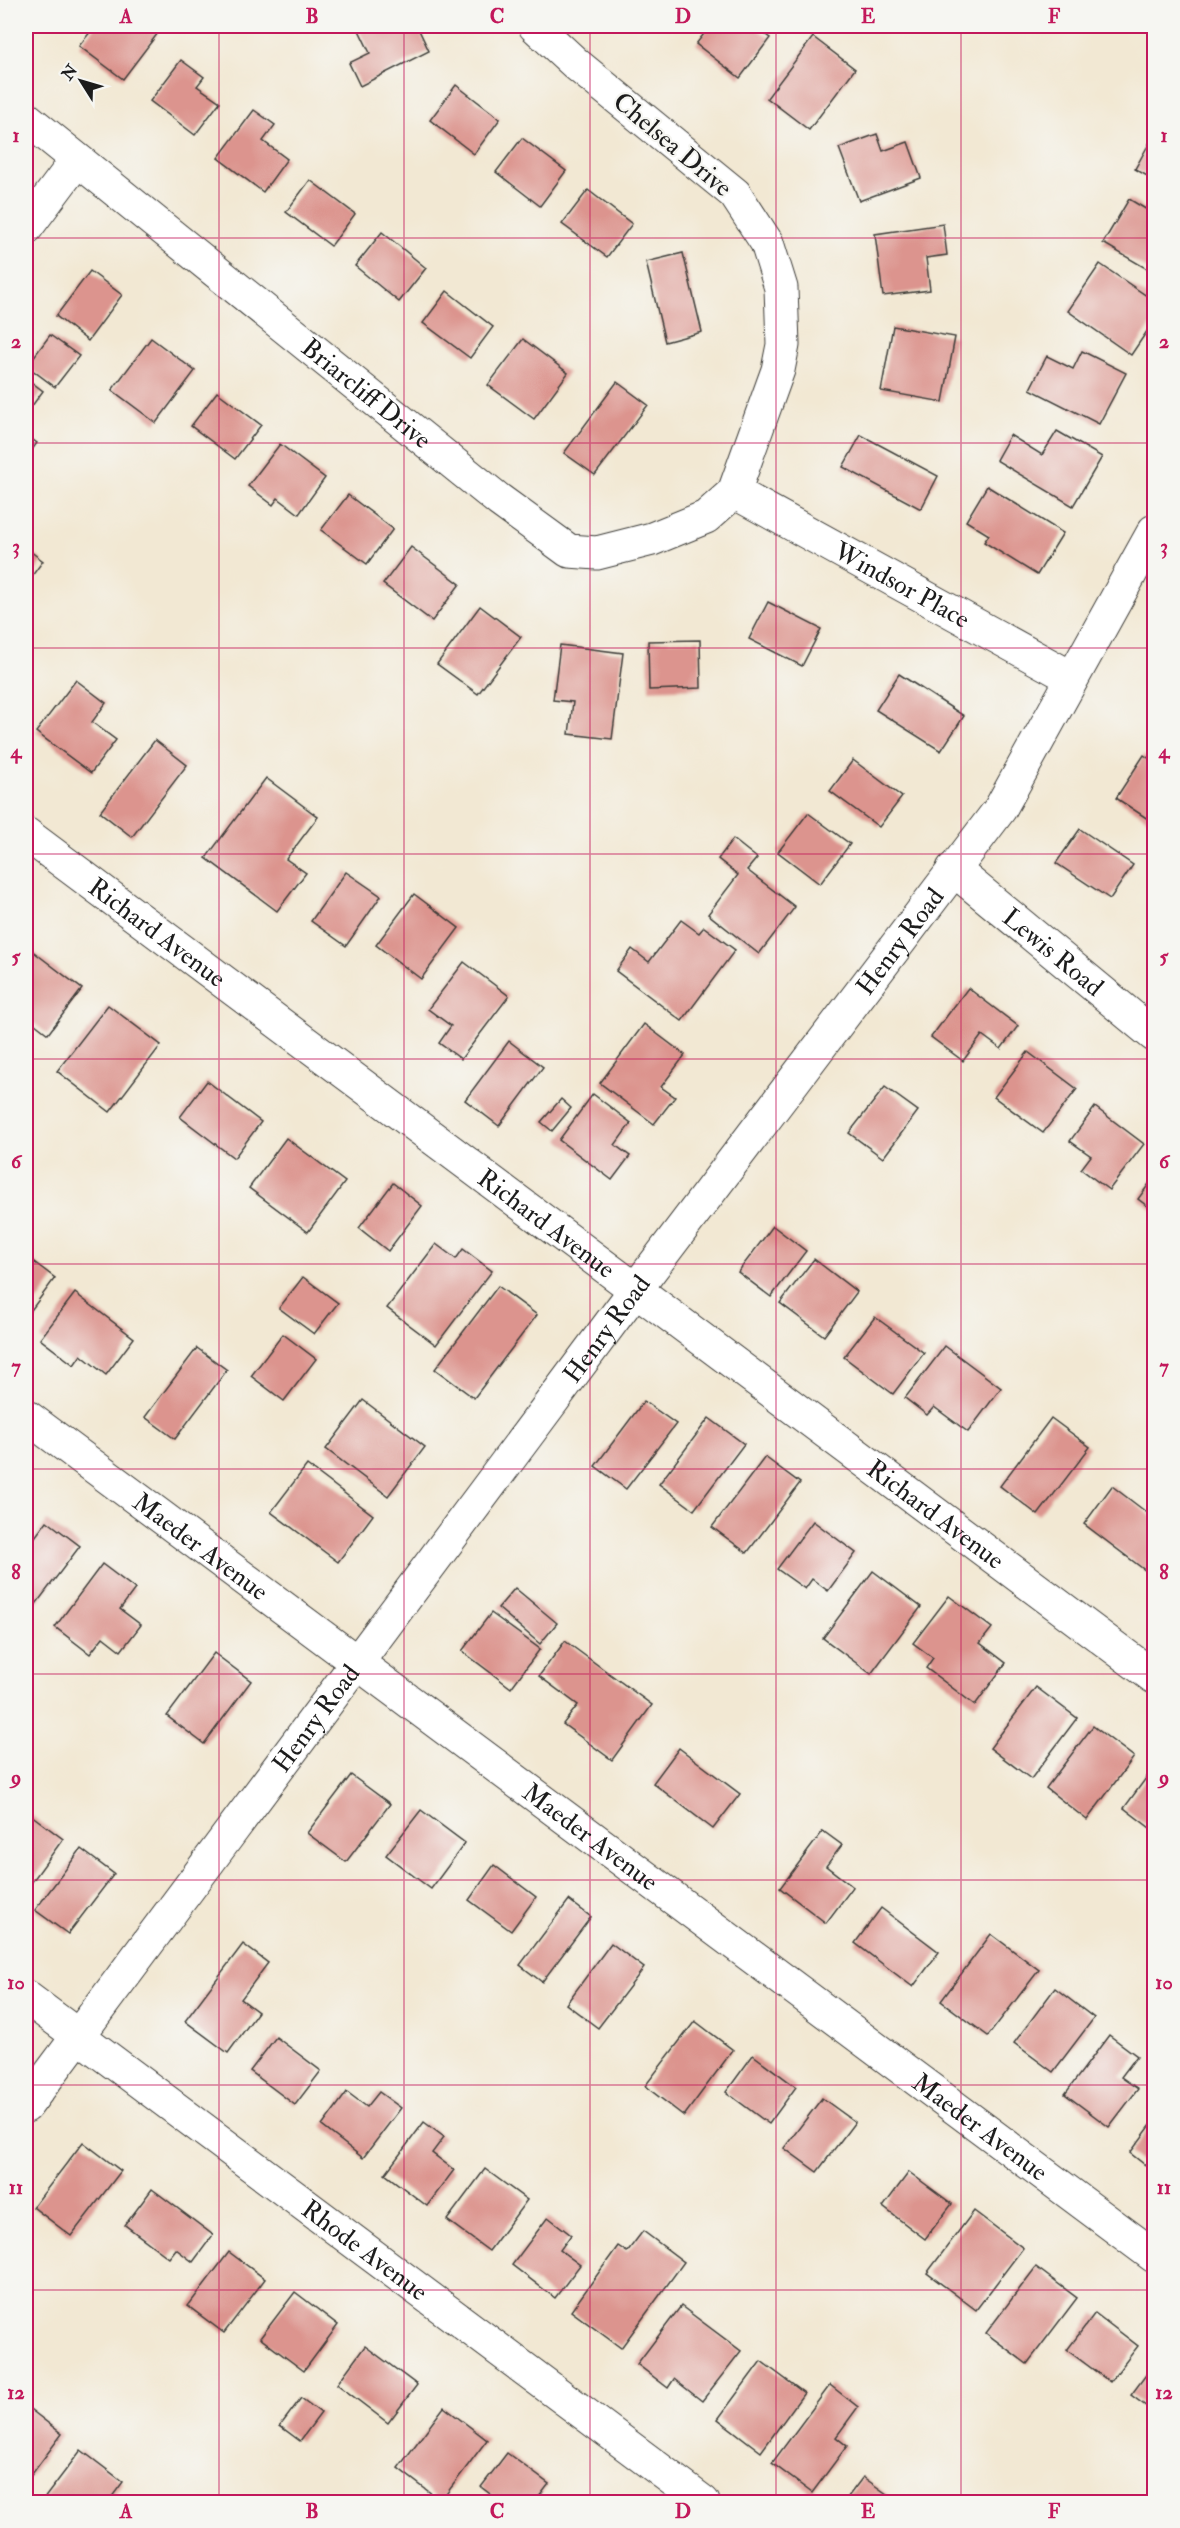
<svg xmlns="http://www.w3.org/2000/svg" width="1180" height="2528" viewBox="0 0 1180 2528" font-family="'IM FELL Double Pica',serif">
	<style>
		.building { fill: #dc948e }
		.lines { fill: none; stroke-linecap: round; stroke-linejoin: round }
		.street-casing { stroke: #3c3b37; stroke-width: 35 }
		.street { stroke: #fff; stroke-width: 33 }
		.grid { fill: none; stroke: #c2185b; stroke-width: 1.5; stroke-opacity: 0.55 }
		.labels { text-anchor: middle; stroke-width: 4.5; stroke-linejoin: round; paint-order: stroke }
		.street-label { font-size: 26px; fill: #1c1c1c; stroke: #f6f6f2 }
		.neatline { fill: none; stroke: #c2185b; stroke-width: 2 }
		.grid-label { font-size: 20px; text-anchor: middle; font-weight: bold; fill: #c2185b }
	</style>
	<rect width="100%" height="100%" fill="#f6f6f2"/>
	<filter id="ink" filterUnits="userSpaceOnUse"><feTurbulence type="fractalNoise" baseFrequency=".0167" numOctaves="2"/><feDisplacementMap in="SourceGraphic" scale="12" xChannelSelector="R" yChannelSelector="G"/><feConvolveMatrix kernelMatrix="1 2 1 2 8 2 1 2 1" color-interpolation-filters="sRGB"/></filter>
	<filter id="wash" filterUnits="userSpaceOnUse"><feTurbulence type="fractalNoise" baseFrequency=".008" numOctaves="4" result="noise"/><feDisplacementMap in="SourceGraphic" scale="24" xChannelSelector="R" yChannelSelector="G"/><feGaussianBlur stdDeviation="1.35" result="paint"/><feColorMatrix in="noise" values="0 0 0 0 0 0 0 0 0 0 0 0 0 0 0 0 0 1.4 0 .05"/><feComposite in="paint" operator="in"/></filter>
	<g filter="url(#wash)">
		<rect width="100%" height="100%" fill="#f2e8d3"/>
		<g id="blocks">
			<g class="building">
				<path d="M95 26H148L158 33 123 79 79 46Z"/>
				<path d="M357 26H417L429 51 360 86 349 63 370 53Z"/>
				<path d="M710 26H753L770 38 740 78 696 44Z"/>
				<path d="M813 37 855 69 809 130 767 98Z"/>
				<path d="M181 60 204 77 197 86 220 102 195 135 150 101Z"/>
				<path d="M456 85 500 119 474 154 430 120Z"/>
				<path d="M254 110 275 125 263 141 287 159 263 192 218 158Z"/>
				<path d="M877 134 883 151 908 142 921 178 859 201 839 148Z"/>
				<path d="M522 138 566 171 540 206 496 172Z"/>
				<path d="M1151 140 1154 142V180L1135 169Z"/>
				<path d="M310 180 355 214 331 246 286 212Z"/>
				<path d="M588 190 632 224 607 257 562 224Z"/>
				<path d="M1129 199 1154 214V273L1103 243Z"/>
				<path d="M943 224 947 255 926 258 930 290 883 296 875 234Z"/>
				<path d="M382 232 426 268 399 302 355 266Z"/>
				<path d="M683 253 702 332 665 342 646 262Z"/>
				<path d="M1100 264 1154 301V321L1131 355 1068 311Z"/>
				<path d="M90 271 122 295 88 341 56 316Z"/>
				<path d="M447 291 493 327 470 358 423 323Z"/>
				<path d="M893 326 955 337 943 402 881 391Z"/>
				<path d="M50 335 79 356 55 387 27 366Z"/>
				<path d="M151 338 195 371 156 423 112 390Z"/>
				<path d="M523 339 568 373 534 419 488 385Z"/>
				<path d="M1082 351 1126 373 1099 424 1030 389 1047 356 1073 369Z"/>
				<path d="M26 378 43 391 26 414Z"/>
				<path d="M617 382 648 405 595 475 564 453Z"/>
				<path d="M217 392 261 425 235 459 191 426Z"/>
				<path d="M1057 431 1102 457 1073 506 996 460 1010 435 1042 455Z"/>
				<path d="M26 435 37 443 26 458Z"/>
				<path d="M861 435 938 476 921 509 843 467Z"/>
				<path d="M280 444 325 478 299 514 278 498 273 505 248 486Z"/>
				<path d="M987 486 1063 533 1037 575 984 542 989 535 966 521Z"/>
				<path d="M348 495 393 529 367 564 321 530Z"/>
				<path d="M411 547 460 584 432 621 383 584Z"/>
				<path d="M26 548 43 561 26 584Z"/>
				<path d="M768 602 821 629 802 666 749 639Z"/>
				<path d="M480 606 521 637 478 694 437 664Z"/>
				<path d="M700 640 701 688 649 690 648 641Z"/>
				<path d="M560 645 623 653 612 739 569 734 573 702 553 700Z"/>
				<path d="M899 674 964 716 941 751 876 710Z"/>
				<path d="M76 680 106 703 92 722 116 740 91 773 36 732Z"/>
				<path d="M155 740 187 765 132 837 100 812Z"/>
				<path d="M1144 755 1154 762V823L1116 798Z"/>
				<path d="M853 760 902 797 879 827 830 791Z"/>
				<path d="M266 778 318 817 286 859 306 873 277 911 206 858Z"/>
				<path d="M808 813 850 844 820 884 778 852Z"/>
				<path d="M1080 829 1133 865 1110 899 1056 863Z"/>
				<path d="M733 839 757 858 747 870 795 907 759 954 708 914 738 875 718 859Z"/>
				<path d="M346 872 381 896 346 946 311 921Z"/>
				<path d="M414 894 459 928 421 979 376 945Z"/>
				<path d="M681 920 699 933 704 927 735 950 682 1021 616 971 632 949 649 962Z"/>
				<path d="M26 946 82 989 48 1034 26 1017Z"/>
				<path d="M464 962 509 996 461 1059 439 1043 451 1026 428 1009Z"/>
				<path d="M968 988 1018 1026 1001 1049 982 1035 963 1061 931 1037Z"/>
				<path d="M108 1005 161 1045 110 1112 57 1071Z"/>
				<path d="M644 1024 685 1055 661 1087 675 1097 654 1124 600 1083Z"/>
				<path d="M509 1041 543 1067 499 1126 465 1100Z"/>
				<path d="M1028 1052 1077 1089 1043 1133 994 1097Z"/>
				<path d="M207 1081 261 1122 234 1158 180 1117Z"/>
				<path d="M885 1087 918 1111 883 1158 849 1133Z"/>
				<path d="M593 1094 631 1123 615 1145 630 1156 612 1180 559 1140Z"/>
				<path d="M561 1099 571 1108 552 1131 541 1122Z"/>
				<path d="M1095 1107 1144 1144 1109 1190 1081 1169 1091 1156 1070 1141Z"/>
				<path d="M286 1138 345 1182 308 1232 249 1188Z"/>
				<path d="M1154 1177V1211L1138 1199Z"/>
				<path d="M393 1183 422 1206 388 1251 359 1228Z"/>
				<path d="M773 1226 806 1251 771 1297 738 1272Z"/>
				<path d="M436 1244 456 1259 463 1249 492 1271 436 1345 387 1308Z"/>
				<path d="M26 1256 55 1278 26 1317Z"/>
				<path d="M814 1259 857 1292 824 1336 780 1303Z"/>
				<path d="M303 1277 338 1303 314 1334 279 1308Z"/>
				<path d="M498 1286 537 1315 474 1398 435 1369Z"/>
				<path d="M75 1293 134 1338 106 1375 81 1355 74 1365 40 1339Z"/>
				<path d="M875 1317 924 1353 893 1394 844 1357Z"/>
				<path d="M283 1334 316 1359 284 1401 251 1376Z"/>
				<path d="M945 1346 1001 1388 968 1432 934 1407 927 1415 905 1398Z"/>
				<path d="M197 1348 227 1370 175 1439 145 1417Z"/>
				<path d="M363 1400 425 1447 388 1496 326 1449Z"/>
				<path d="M644 1401 676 1424 626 1489 595 1466Z"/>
				<path d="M709 1418 744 1444 694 1510 659 1484Z"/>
				<path d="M1051 1418 1090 1447 1038 1515 1000 1486Z"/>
				<path d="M765 1457 800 1483 747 1553 712 1527Z"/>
				<path d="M307 1465 373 1515 338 1562 271 1512Z"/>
				<path d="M1112 1486 1154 1518V1560L1146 1571 1084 1524Z"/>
				<path d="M47 1521 80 1546 30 1612 26 1609V1549Z"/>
				<path d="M813 1521 856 1553 828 1591 812 1579 805 1589 777 1569Z"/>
				<path d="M102 1564 135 1589 120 1609 141 1625 121 1651 103 1637 90 1654 55 1627Z"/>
				<path d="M873 1571 921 1607 871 1674 823 1638Z"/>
				<path d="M515 1588 557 1623 540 1644 498 1608Z"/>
				<path d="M949 1596 992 1628 980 1643 1006 1663 975 1705 926 1668 933 1658 913 1643Z"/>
				<path d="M491 1613 540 1649 511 1688 462 1651Z"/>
				<path d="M565 1641 652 1705 612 1760 563 1724 578 1705 539 1676Z"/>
				<path d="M214 1653 251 1681 204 1744 167 1716Z"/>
				<path d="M1036 1687 1077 1718 1031 1779 990 1748Z"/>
				<path d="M1093 1726 1134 1757 1087 1820 1046 1788Z"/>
				<path d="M679 1748 740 1794 713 1829 653 1783Z"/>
				<path d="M1152 1770 1154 1772V1831L1124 1808Z"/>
				<path d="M351 1775 390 1804 346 1862 307 1833Z"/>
				<path d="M421 1810 465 1843 431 1889 386 1855Z"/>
				<path d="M27 1812 63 1839 26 1890V1814Z"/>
				<path d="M823 1831 842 1845 826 1866 853 1887 826 1923 780 1888Z"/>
				<path d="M81 1849 114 1874 68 1934 35 1910Z"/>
				<path d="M494 1865 536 1897 511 1931 469 1900Z"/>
				<path d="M569 1900 591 1917 542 1982 520 1965Z"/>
				<path d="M881 1908 939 1952 913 1987 855 1943Z"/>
				<path d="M991 1934 1039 1970 988 2036 941 2001Z"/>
				<path d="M611 1943 644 1968 598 2028 566 2004Z"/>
				<path d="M243 1944 268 1963 241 1999 258 2012 228 2053 185 2021Z"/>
				<path d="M1055 1988 1094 2018 1053 2072 1014 2043Z"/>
				<path d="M695 2021 733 2050 684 2116 645 2086Z"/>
				<path d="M1109 2035 1137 2056 1121 2077 1138 2089 1109 2127 1065 2094Z"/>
				<path d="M276 2037 321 2071 295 2105 250 2071Z"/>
				<path d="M753 2055 796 2087 769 2124 726 2092Z"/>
				<path d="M347 2092 367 2107 379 2092 401 2108 363 2158 322 2126Z"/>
				<path d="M822 2098 855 2122 817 2172 784 2148Z"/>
				<path d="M1154 2121V2172L1130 2153Z"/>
				<path d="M424 2122 444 2137 432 2153 454 2170 427 2206 385 2174Z"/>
				<path d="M83 2142 121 2171 71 2236 33 2207Z"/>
				<path d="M485 2169 527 2200 489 2251 447 2220Z"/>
				<path d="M909 2172 952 2204 925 2239 883 2207Z"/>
				<path d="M152 2189 213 2235 193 2262 176 2249 169 2258 125 2225Z"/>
				<path d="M974 2211 1023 2248 976 2310 927 2273Z"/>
				<path d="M548 2217 571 2235 560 2250 580 2265 555 2298 512 2265Z"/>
				<path d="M643 2231 684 2262 621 2348 571 2311 618 2246 627 2252Z"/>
				<path d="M229 2252 265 2279 224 2333 188 2306Z"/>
				<path d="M1036 2267 1077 2298 1027 2364 986 2333Z"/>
				<path d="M295 2292 338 2325 304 2371 260 2338Z"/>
				<path d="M681 2306 741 2351 702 2401 674 2379 668 2388 637 2364Z"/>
				<path d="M1095 2313 1138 2346 1110 2382 1067 2350Z"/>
				<path d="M365 2346 417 2385 388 2423 337 2384Z"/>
				<path d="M761 2361 804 2393 761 2452 718 2419Z"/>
				<path d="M1154 2364V2412L1131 2395Z"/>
				<path d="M830 2385 858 2407 836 2437 847 2446 812 2493 772 2463Z"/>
				<path d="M301 2398 321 2413 300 2441 280 2426Z"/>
				<path d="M26 2406 62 2434 26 2482Z"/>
				<path d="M444 2407 487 2440 441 2501 398 2468Z"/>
				<path d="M81 2450 123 2482 108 2502H46L43 2500Z"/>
				<path d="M507 2453 549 2484 535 2502H501L481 2487Z"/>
				<path d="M863 2477 898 2502H844Z"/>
			</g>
		</g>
	</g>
	<g filter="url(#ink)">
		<use href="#blocks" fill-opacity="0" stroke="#3c3b37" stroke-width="1.5"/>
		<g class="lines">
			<defs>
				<g id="street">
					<path id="s1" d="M26 118 499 500 569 551 597 553 652 539 706 517 734 492 778 370 783 345 781 288 767 243 735 194 576 64 535 26"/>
					<path d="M26 228 77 160"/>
					<path id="s2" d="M734 492 1072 678"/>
					<path id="s3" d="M26 834 1154 1677"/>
					<path id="s4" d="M953 869 1154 1035"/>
					<path id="s5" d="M26 1416 1154 2256"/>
					<path id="s6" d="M26 1997 703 2502"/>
					<path id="s7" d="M26 2106 636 1289 1000 809 1154 531"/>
				</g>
			</defs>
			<use href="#street" class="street-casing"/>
			<use href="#street" class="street"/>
		</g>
	</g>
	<path class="grid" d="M219 26V2502M404 26V2502M590 26V2502M776 26V2502M961 26V2502M26 238H1154M26 443H1154M26 648H1154M26 854H1154M26 1059H1154M26 1264H1154M26 1469H1154M26 1674H1154M26 1880H1154M26 2085H1154M26 2290H1154"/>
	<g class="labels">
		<g class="street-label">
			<text transform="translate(673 144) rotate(40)" y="9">Chelsea Drive</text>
			<text dy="9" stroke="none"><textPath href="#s1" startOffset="438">Briarcliff Drive</textPath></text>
			<text dy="9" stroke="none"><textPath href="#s2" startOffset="192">Windsor Place</textPath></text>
			<text dy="9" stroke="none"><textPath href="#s3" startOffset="164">Richard Avenue</textPath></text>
			<text dy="9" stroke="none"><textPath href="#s7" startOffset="1456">Henry Road</textPath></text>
			<text dy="9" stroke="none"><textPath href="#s4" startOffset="130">Lewis Road</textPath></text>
			<text dy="9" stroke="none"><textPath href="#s3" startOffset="650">Richard Avenue</textPath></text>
			<text dy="9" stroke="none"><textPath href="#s7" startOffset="970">Henry Road</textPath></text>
			<text dy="9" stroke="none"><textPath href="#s3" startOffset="1136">Richard Avenue</textPath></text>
			<text dy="9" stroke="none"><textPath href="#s5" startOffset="218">Maeder Avenue</textPath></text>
			<text dy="9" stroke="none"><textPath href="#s7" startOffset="484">Henry Road</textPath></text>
			<text dy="9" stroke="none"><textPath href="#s5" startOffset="704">Maeder Avenue</textPath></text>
			<text dy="9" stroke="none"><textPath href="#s5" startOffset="1190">Maeder Avenue</textPath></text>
			<text dy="9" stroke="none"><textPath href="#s6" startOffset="423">Rhode Avenue</textPath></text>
		</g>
	</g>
	<rect width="1180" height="2528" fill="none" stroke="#f6f6f2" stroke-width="66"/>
	<g transform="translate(81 81) rotate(307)" stroke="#f6f6f2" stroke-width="4.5" paint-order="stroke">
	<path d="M0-4.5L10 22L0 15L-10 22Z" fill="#1c1c1c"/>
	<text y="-9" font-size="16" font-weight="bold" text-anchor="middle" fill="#1c1c1c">N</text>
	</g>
	<rect x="33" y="33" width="1114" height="2462" class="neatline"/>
	<g class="grid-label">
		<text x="126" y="23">A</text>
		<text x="312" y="23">B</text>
		<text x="497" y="23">C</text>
		<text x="683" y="23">D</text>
		<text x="868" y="23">E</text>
		<text x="1054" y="23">F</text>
		<text x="16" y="142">1</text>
		<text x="1164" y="142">1</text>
		<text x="16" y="348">2</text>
		<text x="1164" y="348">2</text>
		<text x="16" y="553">3</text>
		<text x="1164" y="553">3</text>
		<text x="16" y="758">4</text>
		<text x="1164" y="758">4</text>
		<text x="16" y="963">5</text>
		<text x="1164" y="963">5</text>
		<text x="16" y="1168">6</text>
		<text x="1164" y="1168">6</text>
		<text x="16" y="1373">7</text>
		<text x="1164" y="1373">7</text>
		<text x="16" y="1579">8</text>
		<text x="1164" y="1579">8</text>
		<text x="16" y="1784">9</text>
		<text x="1164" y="1784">9</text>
		<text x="16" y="1989">10</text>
		<text x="1164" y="1989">10</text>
		<text x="16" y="2194">11</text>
		<text x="1164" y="2194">11</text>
		<text x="16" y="2399">12</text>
		<text x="1164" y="2399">12</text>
		<text x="126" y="2518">A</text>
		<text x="312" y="2518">B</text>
		<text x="497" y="2518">C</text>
		<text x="683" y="2518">D</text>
		<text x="868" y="2518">E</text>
		<text x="1054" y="2518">F</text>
	</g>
</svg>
